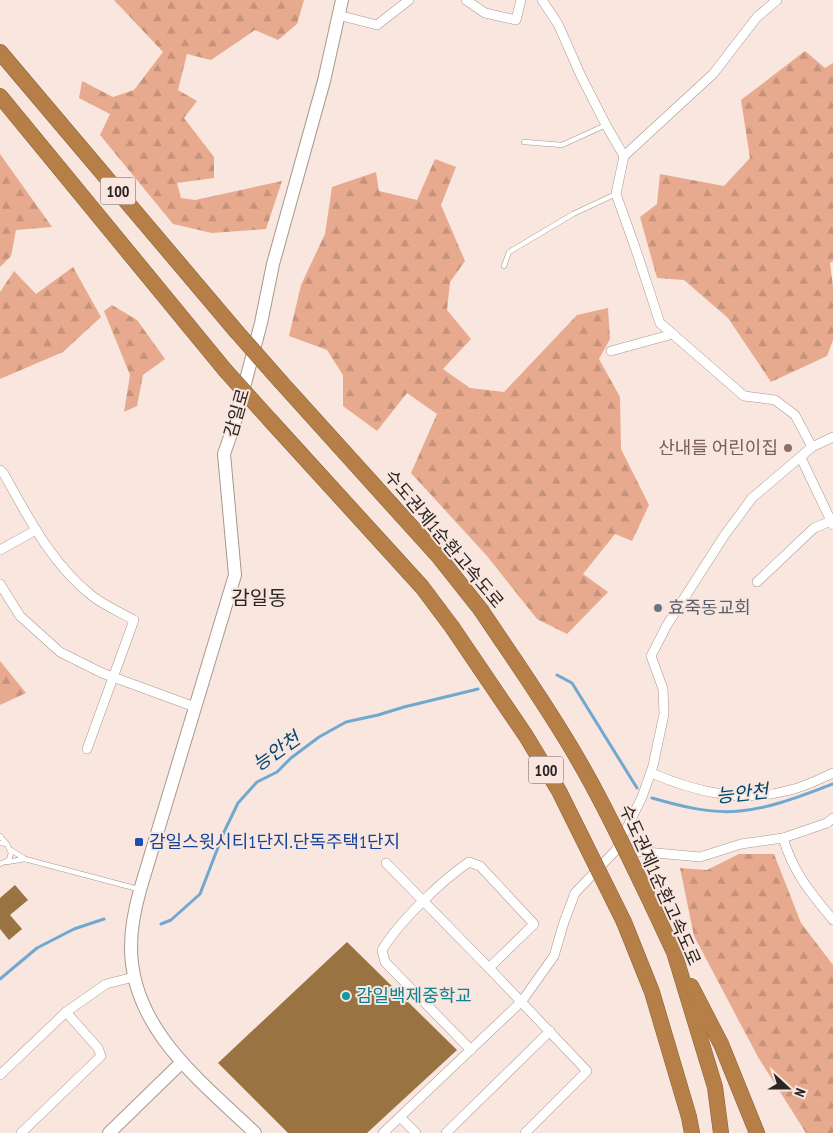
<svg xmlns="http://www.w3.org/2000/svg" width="833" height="1133" viewBox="0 0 833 1133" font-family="'PT Sans Narrow','Noto Sans KR',sans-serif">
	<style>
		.forest { fill: url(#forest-firs) }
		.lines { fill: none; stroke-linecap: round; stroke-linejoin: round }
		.stream { stroke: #71a8d0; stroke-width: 3 }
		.building { fill: #997341 }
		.lane-casing { stroke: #a89891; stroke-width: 5.5 }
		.street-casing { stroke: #a89891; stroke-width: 10 }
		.secondary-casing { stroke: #a89891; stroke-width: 14 }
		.highway-casing { stroke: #86603a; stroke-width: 16 }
		.lane { stroke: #fff; stroke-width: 4.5 }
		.street { stroke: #fff; stroke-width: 9 }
		.secondary { stroke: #fff; stroke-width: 12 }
		.highway { stroke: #b67f47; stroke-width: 15 }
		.highway-bridge-casing { stroke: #86603a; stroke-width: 16; stroke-linecap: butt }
		.highway-bridge { stroke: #b67f47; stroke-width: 15 }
		.education-dot { fill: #8d6e63; stroke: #f8e6df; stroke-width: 2 }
		.worship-dot { fill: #6b7280; stroke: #f8e6df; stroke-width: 2 }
		.transit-dot { fill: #1a4fb4; stroke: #f8e6df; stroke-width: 2 }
		.culture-dot { fill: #0f9aa8; stroke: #f8e6df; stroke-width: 2 }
		.labels { text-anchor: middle; stroke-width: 4; stroke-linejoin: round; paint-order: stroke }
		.shield { fill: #f8e6df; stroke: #69605b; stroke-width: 1 }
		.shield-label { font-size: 16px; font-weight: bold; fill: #2c2623 }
		.street-label { font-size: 18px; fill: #2c2623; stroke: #f8e6df }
		.education-label { font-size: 18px; fill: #785e54; stroke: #f8e6df; text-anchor: end }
		.worship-label { font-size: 18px; fill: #5b616d; stroke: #f8e6df; text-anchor: start }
		.transit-label { font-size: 18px; fill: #164399; stroke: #f8e6df; text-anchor: start }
		.culture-label { font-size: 18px; fill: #0d838f; stroke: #f8e6df; text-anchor: start }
		.water-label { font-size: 19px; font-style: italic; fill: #00476d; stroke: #f8e6df }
		.quarter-label { font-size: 20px; fill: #2c2623; stroke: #f8e6df }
	</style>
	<defs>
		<pattern id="forest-firs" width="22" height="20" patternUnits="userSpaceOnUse" patternTransform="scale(1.25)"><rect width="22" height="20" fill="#e7aa8e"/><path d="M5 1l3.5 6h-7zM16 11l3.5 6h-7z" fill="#c6927a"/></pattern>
	</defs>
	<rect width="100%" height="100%" fill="#f8e6df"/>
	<g class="forest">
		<path d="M114 0H304L297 24 278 40 255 30 211 60 187 54 178 90 197 101 184 118 214 157V178L177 183 181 198 195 200 282 181 266 229 212 233 173 224 100 135 110 114 79 98 82 81 113 97 134 90 163 52Z"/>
		<path d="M805 51 825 68 833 63V261L830 263 833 287V340L827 356 771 382 728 318 684 280 657 278 640 217 657 204 660 174 724 186 750 158 741 100Z"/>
		<path d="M0 154 52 227 16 230 11 256 0 267Z"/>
		<path d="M435 159 456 167 441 205 465 261 450 282 447 310 471 339 443 369 470 388 504 392 577 315 608 308 610 339 599 359 620 397 621 449 649 505 632 541 615 534 583 574 608 592 567 634 537 619 487 556 411 473 437 414 407 393 377 431 343 406V375L327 350 289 336 301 285 325 234 332 187 376 172 379 191 417 200Z"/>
		<path d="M73 267 101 317 63 352 0 379V292L14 271 36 294Z"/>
		<path d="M112 305 137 320 165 359 143 375 137 406 124 412 130 375 104 311Z"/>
		<path d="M0 661 26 693 0 705Z"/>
		<path d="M739 854H774L801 923 833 965V1133H806L758 1057 694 936 680 868 707 870Z"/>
	</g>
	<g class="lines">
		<g class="stream">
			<path d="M557 675 572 683 637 788"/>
			<path d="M652 798C680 806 710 814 740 811 772 808 803 795 833 784"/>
			<path d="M161 924 171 920 200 894 224 832 238 803 257 782 277 772 291 758 319 737 346 722 378 715 404 707 478 689"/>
			<path d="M0 979 37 948 74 929 104 919"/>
		</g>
	</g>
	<g class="building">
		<path d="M15 885 28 900 10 915 22 929 9 940 0 929V898Z"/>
		<path d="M347 942 457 1050 367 1133H288L218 1063Z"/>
	</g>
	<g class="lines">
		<defs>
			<g id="lane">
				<path d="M524 142 562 145 606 125"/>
				<path d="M504 266 509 252 573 214 616 194"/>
				<path d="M0 836 6 843"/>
				<path d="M0 843 7 844 11 853 9 860 0 864"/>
				<path d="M11 850 25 859 138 889"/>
				<path d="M7 862 25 859"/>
			</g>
			<g id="street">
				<path d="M466 0 485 13 516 20 521 0"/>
				<path d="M542 0 558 24 581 76 606 125 624 156"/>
				<path d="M777 0 757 17 713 74 624 156 616 194 636 250 660 323 744 396 775 400 795 415 812 447"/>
				<path d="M338 15 377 25 409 0"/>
				<path d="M611 351 673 334"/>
				<path d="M801 458 833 525"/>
				<path d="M0 470 4 474C28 517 51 563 91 595 103 605 120 612 134 620L87 749"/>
				<path d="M0 550 36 530"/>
				<path d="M757 582 814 528 831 521"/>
				<path d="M0 584 20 616 60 652 102 673 195 707"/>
				<path d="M651 773C694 791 739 803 786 791 802 788 818 780 833 773"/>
				<path d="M783 838C794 874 810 892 833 920"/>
				<path d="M624 850 700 857 741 844 783 838 827 823 833 818"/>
				<path d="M386 863 489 968 587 1071 525 1133"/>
				<path d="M66 1012 106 984 134 977"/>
				<path d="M471 1050 385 962 382 950C399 922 442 880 469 862L480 866 534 924 489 968"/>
				<path d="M0 1075 66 1012 98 1048 101 1056 21 1133"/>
				<path d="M400 1117 416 1133"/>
				<path d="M383 1133 522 1001 554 956 564 922 575 893 616 850 642 797 653 766 664 714 663 689 651 656 667 625 724 536 752 498 812 447 833 437"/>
				<path d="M446 1133 550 1031"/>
			</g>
			<g id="secondary">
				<path d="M109 1133 182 1062"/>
				<path d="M255 1133C201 1081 131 1029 131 947 131 927 135 908 140 890L235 575 224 454 234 425 261 323 273 264 324 81 342 0"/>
			</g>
			<g id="highway">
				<path d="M0 52 236 331"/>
				<path d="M0 96 225 370"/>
				<path d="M281 382 439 557 481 610"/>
				<path d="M270 420 422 587 452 627"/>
				<path d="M652 905 674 952 715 1087 721 1133"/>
				<path d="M624 922 652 992 689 1117 692 1133"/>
				<path d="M691 986 721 1044 757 1133"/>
			</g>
		</defs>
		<use href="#lane" class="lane-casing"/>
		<use href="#street" class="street-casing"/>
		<use href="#secondary" class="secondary-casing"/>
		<use href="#highway" class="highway-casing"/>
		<use href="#lane" class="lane"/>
		<use href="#street" class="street"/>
		<use href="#secondary" class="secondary"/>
		<use href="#highway" class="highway"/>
		<defs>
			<g id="highway-bridge">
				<path d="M236 331 281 382"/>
				<path d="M225 370 270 420"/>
				<path d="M481 610C515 661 550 710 580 763 607 809 629 858 652 905"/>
				<path d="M452 627 526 736 559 791 624 922"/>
			</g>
		</defs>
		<use href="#highway-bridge" class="highway-bridge-casing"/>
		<use href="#highway-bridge" class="highway-bridge"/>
	</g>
	<circle class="education-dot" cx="788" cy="448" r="5"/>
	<circle class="worship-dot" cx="658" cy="608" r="5"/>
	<rect class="transit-dot" x="134" y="837" width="10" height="10" rx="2.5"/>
	<circle class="culture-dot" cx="346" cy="996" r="5"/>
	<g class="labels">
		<g class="shield">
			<rect x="100.5" y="177.5" width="35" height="27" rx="4"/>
			<rect x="528.5" y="756.5" width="35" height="27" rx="4"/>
		</g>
		<g class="shield-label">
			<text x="118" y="197">100</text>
			<text x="546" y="776">100</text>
		</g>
		<g class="street-label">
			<text transform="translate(237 413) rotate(-74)" y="6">감일로</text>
			<text transform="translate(444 539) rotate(50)" y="6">수도권제1순환고속도로</text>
			<text transform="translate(660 885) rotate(66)" y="6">수도권제1순환고속도로</text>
		</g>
		<g class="education-label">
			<text x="778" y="454">산내들 어린이집</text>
		</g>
		<g class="worship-label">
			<text x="668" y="614">효죽동교회</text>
		</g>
		<g class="transit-label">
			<text x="149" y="848">감일스윗시티1단지.단독주택1단지</text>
		</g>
		<g class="culture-label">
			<text x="356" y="1002">감일백제중학교</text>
		</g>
		<g class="water-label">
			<text transform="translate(276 751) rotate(-35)" y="7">능안천</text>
			<text transform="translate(742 793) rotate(-6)" y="7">능안천</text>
		</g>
		<g class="quarter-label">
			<text x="259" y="605">감일동</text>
		</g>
	</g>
	<g transform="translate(788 1088) rotate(111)" stroke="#f8e6df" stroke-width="4" paint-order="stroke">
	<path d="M0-4L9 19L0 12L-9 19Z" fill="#2c2623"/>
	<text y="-8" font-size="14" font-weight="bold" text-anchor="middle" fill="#2c2623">N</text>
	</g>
</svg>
